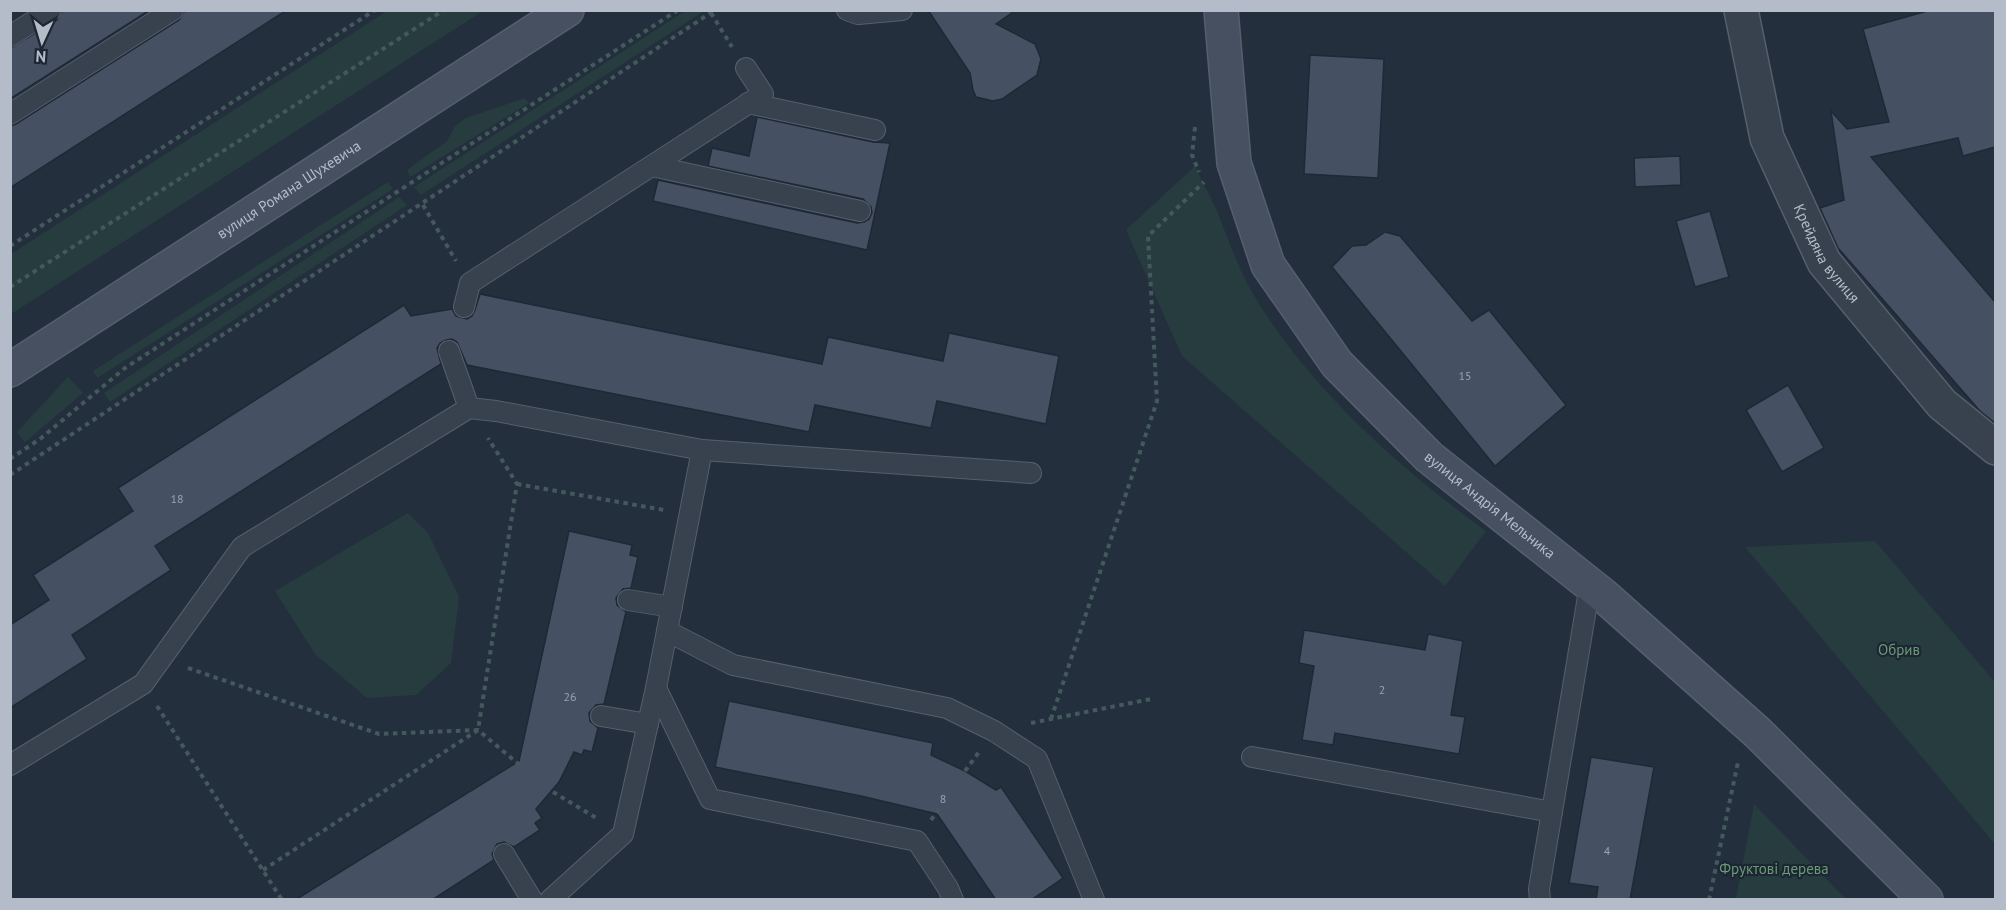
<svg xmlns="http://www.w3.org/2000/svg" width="2006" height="910" viewBox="0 0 2006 910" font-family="'PT Sans',sans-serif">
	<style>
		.green { fill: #263c3f }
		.building { fill: #455162; stroke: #1f2835; stroke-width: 1.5 }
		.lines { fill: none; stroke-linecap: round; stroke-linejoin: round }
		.lane-casing { stroke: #565f6c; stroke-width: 22 }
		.street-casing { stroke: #565f6c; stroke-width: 36 }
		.secondary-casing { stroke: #565f6c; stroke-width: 36 }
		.path { stroke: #44595c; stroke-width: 4; stroke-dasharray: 4.5 4.5; stroke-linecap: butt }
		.lane { stroke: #38414e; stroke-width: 20 }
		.street { stroke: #38414e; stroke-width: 33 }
		.secondary { stroke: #465061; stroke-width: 33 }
		.labels { text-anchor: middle; stroke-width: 4.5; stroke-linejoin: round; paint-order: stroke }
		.number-label { font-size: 12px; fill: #98a1af }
		.street-label { font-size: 15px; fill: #b4bcc9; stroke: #1d2633 }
		.park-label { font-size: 15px; fill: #6b9a76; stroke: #1d2633 }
	</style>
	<rect width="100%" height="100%" fill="#242f3e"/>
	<g class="green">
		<path d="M387 11H483L11 314V254Z"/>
		<path d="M685 11H704L421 195 414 187Z"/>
		<path d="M525 98 529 103 410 177 407 170 447 141 455 126 466 118Z"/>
		<path d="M1195 166C1202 181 1210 196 1217 211 1229 241 1239 271 1256 299 1312 390 1399 468 1486 531L1445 586 1182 356 1126 230Z"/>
		<path d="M388 182 393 189 97 378 93 371Z"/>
		<path d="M399 197 407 205 110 402 104 393Z"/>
		<path d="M68 377 83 393 25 442 17 432Z"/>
		<path d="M408 513 428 533 459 597 451 663 416 695 367 698 315 654 275 591Z"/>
		<path d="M1875 541 1995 682V844L1745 547Z"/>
		<path d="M1754 804 1846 899H1736Z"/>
	</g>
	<g class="building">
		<path d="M63 10H150L10 99V48L57 20Z"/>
		<path d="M185 10H287L10 188V126L16 124 179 20Z"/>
		<path d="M928 10H1016L996 24 1035 44 1041 59 1037 75 1002 99 993 101 976 97 973 90 970 73Z"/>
		<path d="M1931 10H1995V147L1963 156 1958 138 1871 157 1995 302V423L1980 411 1838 248 1820 208 1844 200 1831 111 1847 129 1889 122 1863 29Z"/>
		<path d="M1310 55 1384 59 1378 178 1304 174Z"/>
		<path d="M757 117 873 142 890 143 867 250 653 201 658 180 857 223 864 222 869 219 872 213 871 207 863 199 708 166 712 148 749 156Z"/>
		<path d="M1680 156 1681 185 1635 187 1634 158Z"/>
		<path d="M1710 211 1729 277 1695 287 1676 221Z"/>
		<path d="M1385 232 1400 236 1472 321 1489 310 1566 405 1495 466 1332 267 1352 246 1366 245Z"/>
		<path d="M480 294 822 364 828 337 943 361 949 333 1059 356 1046 424 937 401 931 428 815 405 809 432 467 365 457 342 452 339 446 340 440 343 437 348 441 364 155 546 171 570 72 635 87 659 10 708V625L49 600 33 575 133 511 118 488 404 305 411 316 452 309 456 316 467 319 472 316 475 310Z"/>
		<path d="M1788 385 1824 448 1782 472 1746 410Z"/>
		<path d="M569 531 632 545 630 555 638 557 631 588 623 589 616 598 617 605 626 612 604 704 596 705 589 713 590 721 598 728 592 752 584 750 582 755 574 752 559 782 536 809 542 818 535 823 540 830 514 847 504 842 497 844 492 854 494 860 432 900H295L519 761Z"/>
		<path d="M1304 630 1425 650 1428 634 1463 641 1451 715 1465 717 1459 754 1335 733 1333 745 1302 740 1314 666 1299 663Z"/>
		<path d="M729 701 933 743 931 755 965 771 996 790 1001 787 1063 878 1031 900H996L937 814 861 796 715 767Z"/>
		<path d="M1591 757 1654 767 1630 900H1596L1598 887 1569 883Z"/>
	</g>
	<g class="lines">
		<defs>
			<g id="lane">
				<path d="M847 10 858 14 902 10"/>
				<path d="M10 36 51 10"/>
				<path d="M748 103 875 130"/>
				<path d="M10 114 173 10"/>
				<path d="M652 166 860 211"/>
				<path d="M464 307 470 283 763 94 746 68"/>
				<path d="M449 351 469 408"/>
				<path d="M628 600 672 607"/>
				<path d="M667 631 733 665 947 708 994 731 1037 759 1094 900"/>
				<path d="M656 688 710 799 917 841 948 888 953 900"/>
				<path d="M601 716 648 724"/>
				<path d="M1252 757 1552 812"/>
				<path d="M10 765 143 684 242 547 469 408 496 411 702 450 1031 473"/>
				<path d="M504 854 532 900"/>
				<path d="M550 900 623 834 656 688 702 450"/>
				<path d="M1540 900 1539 889 1590 585"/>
			</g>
			<g id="street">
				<path id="s1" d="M1741 10 1767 138 1824 262 1942 404 1996 448"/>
			</g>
			<g id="secondary">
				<path id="s2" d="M1221 10 1234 163 1268 265 1337 364 1429 457 1603 595 1758 733 1926 900"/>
				<path id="s3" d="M10 370 567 10"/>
			</g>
		</defs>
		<use href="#lane" class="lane-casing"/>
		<use href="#street" class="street-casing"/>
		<use href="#secondary" class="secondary-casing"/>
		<g class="path">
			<path d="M711 13 732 47"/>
			<path d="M1195 127 1192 155 1199 172"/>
			<path d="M423 205 456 261"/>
			<path d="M10 246 375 10"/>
			<path d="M10 287 444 10"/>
			<path d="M10 459 40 439 125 368 678 10"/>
			<path d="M10 475 715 10"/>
			<path d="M517 484 664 510"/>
			<path d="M188 668 379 734 478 730 522 767"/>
			<path d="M157 706 282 900"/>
			<path d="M1051 719 1157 401 1148 236 1204 182"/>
			<path d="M1031 723 1151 699"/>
			<path d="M965 771 979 752"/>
			<path d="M553 792 598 819"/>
			<path d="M931 820 939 809"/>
			<path d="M263 870 478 730 517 484 488 438"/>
			<path d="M1709 900 1738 762"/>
		</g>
		<use href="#lane" class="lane"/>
		<use href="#street" class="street"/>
		<use href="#secondary" class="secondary"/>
	</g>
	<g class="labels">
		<g class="number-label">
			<text x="1465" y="380">15</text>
			<text x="177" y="503">18</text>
			<text x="1382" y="694">2</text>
			<text x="570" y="701">26</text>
			<text x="943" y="803">8</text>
			<text x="1607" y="855">4</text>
		</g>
		<g class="street-label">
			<text dy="5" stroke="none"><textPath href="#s3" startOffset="332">вулиця Романа Шухевича</textPath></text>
			<text dy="5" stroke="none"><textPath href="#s1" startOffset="261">Крейдяна вулиця</textPath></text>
			<text dy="5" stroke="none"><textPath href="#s2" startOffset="590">вулиця Андрія Мельника</textPath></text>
		</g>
		<g class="park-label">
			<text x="1899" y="655">Обрив</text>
			<text x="1774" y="874">Фруктові дерева</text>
		</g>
	</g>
	<rect width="2006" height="910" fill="none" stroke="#b4bcc9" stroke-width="24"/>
	<g transform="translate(42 42) rotate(184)" stroke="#1d2633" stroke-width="4.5" paint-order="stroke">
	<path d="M0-4.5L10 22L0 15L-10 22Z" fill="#b4bcc9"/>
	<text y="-9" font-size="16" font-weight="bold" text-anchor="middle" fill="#b4bcc9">N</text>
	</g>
</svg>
